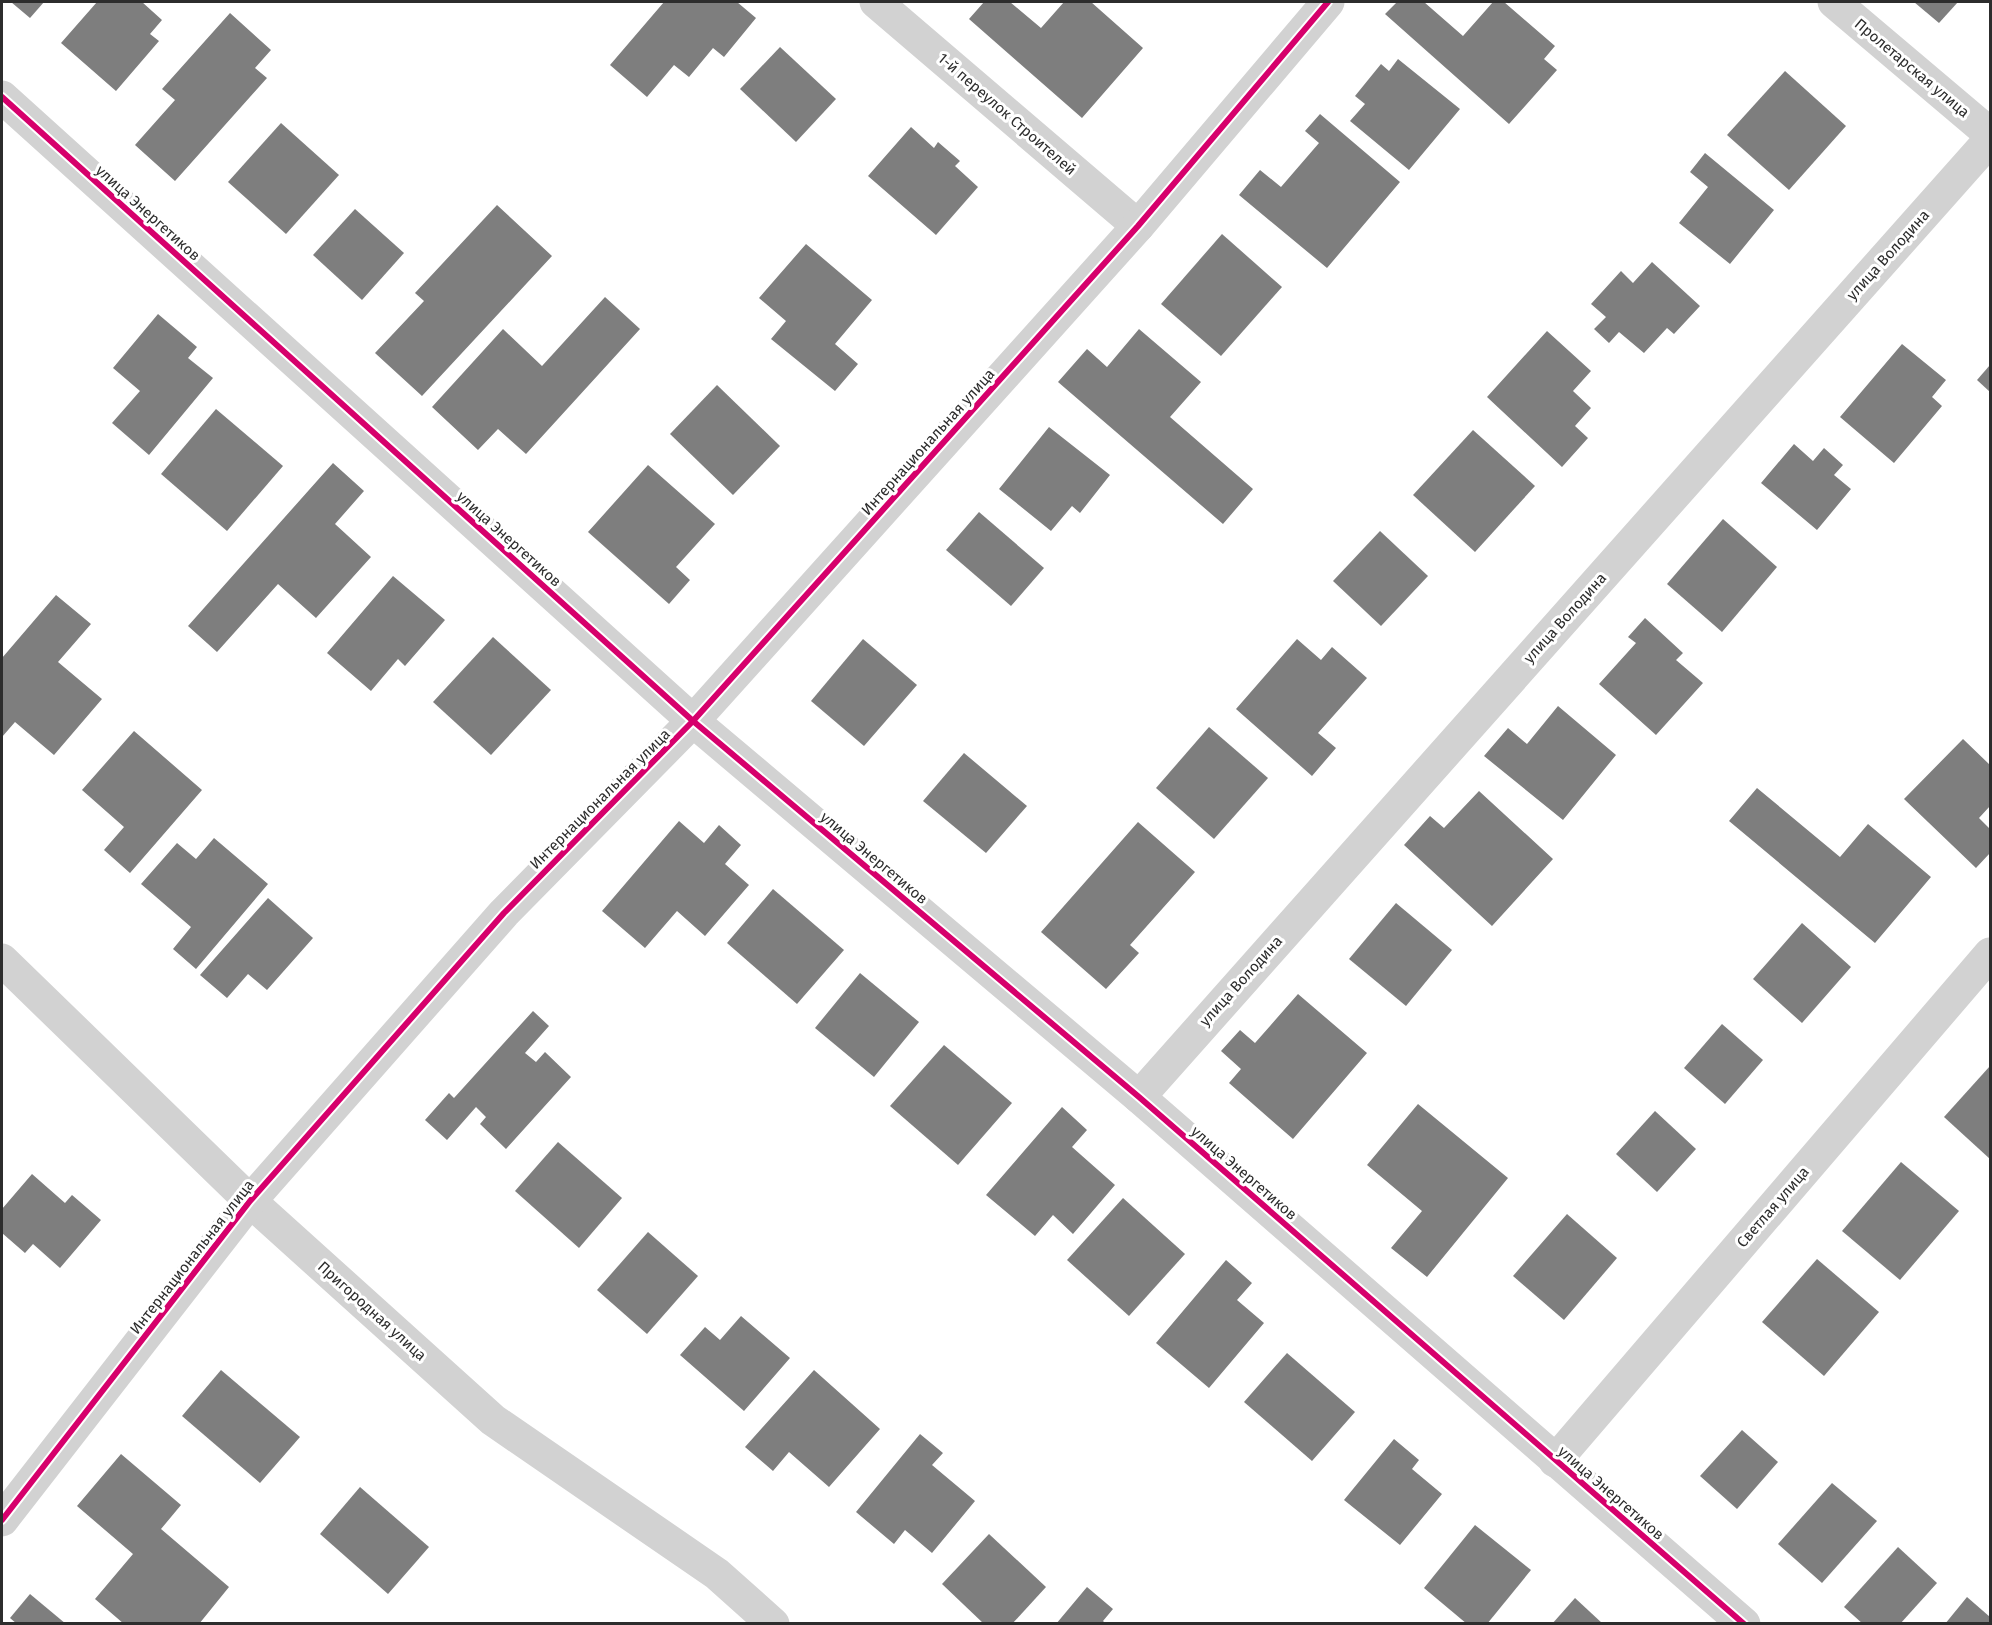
<svg xmlns="http://www.w3.org/2000/svg" width="1992" height="1625" viewBox="0 0 1992 1625" font-family="'Fira Sans',sans-serif">
	<style>
		.building { fill: #7e7e7e }
		.lines { fill: none; stroke-linecap: round; stroke-linejoin: round }
		.street { stroke: #d2d2d2; stroke-width: 33 }
		.cycleway-casing { stroke: #fff; stroke-width: 10 }
		.cycleway { stroke: #d6006c; stroke-width: 6 }
		.labels { text-anchor: middle; stroke-width: 6; stroke-linejoin: round; paint-order: stroke }
		.street-label { font-size: 15px; fill: #2d2d2d; stroke: #fff }
	</style>
	<rect width="100%" height="100%" fill="#fff"/>
	<g class="building">
		<path d="M11 2H44L30 18Z"/>
		<path d="M97 2H142L162 20 150 34 159 41 116 91 61 43Z"/>
		<path d="M664 2H737L756 18 724 57 713 48 689 77 674 65 647 97 610 65Z"/>
		<path d="M984 2H1010L1041 28 1064 2H1091L1143 48 1082 118 969 19Z"/>
		<path d="M1397 2H1424L1463 36 1493 2H1504L1555 46 1544 59 1557 70 1509 124 1385 14Z"/>
		<path d="M1914 2H1958L1939 23Z"/>
		<path d="M230 13 271 50 255 68 267 78 175 181 135 145 175 100 162 89Z"/>
		<path d="M780 47 836 99 796 142 740 89Z"/>
		<path d="M1398 59 1460 109 1409 170 1350 121 1365 104 1355 96 1381 64 1389 71Z"/>
		<path d="M1785 71 1846 126 1789 190 1727 135Z"/>
		<path d="M1320 114 1400 182 1327 268 1239 195 1260 170 1281 187 1319 143 1305 131Z"/>
		<path d="M281 123 339 175 286 234 228 182Z"/>
		<path d="M911 127 934 148 938 142 960 161 955 166 978 187 936 235 868 176Z"/>
		<path d="M1705 153 1774 210 1730 264 1679 223 1708 187 1690 172Z"/>
		<path d="M497 205 552 256 422 396 375 353 424 301 415 293Z"/>
		<path d="M355 209 404 253 362 300 313 255Z"/>
		<path d="M1222 234 1282 287 1221 356 1161 304Z"/>
		<path d="M806 244 872 300 835 344 858 364 835 391 771 339 786 321 759 298Z"/>
		<path d="M1652 262 1700 306 1674 334 1667 328 1644 353 1619 332 1609 343 1594 329 1606 317 1591 304 1621 271 1633 283Z"/>
		<path d="M605 297 640 329 526 454 498 429 478 450 432 407 503 329 542 366Z"/>
		<path d="M158 314 197 347 188 358 213 378 149 455 112 423 140 391 113 368Z"/>
		<path d="M1139 329 1201 382 1170 417 1253 489 1223 524 1058 382 1087 349 1107 367Z"/>
		<path d="M1547 331 1591 371 1573 391 1591 408 1575 426 1588 438 1562 467 1487 397Z"/>
		<path d="M1902 344 1946 380 1932 397 1942 406 1894 463 1840 417Z"/>
		<path d="M1990 365V392L1977 380Z"/>
		<path d="M717 385 780 446 733 495 670 434Z"/>
		<path d="M216 409 283 466 227 531 161 474Z"/>
		<path d="M1049 427 1110 475 1080 513 1072 506 1051 531 999 489Z"/>
		<path d="M1473 430 1535 486 1475 552 1413 495Z"/>
		<path d="M1794 444 1813 461 1824 448 1843 465 1834 475 1851 489 1817 530 1761 483Z"/>
		<path d="M333 463 364 491 335 524 371 557 316 618 278 584 217 652 188 626Z"/>
		<path d="M648 465 715 524 676 567 690 580 669 604 588 532Z"/>
		<path d="M979 512 1044 568 1011 606 946 550Z"/>
		<path d="M1723 519 1777 567 1722 632 1667 584Z"/>
		<path d="M1380 531 1428 576 1381 626 1333 581Z"/>
		<path d="M393 576 445 620 405 666 398 659 371 691 327 653Z"/>
		<path d="M56 595 91 624 58 662 102 699 54 755 15 722 2 737V658Z"/>
		<path d="M1645 618 1683 653 1676 660 1703 683 1656 735 1599 684 1636 643 1628 637Z"/>
		<path d="M493 637 551 690 491 755 433 702Z"/>
		<path d="M863 639 917 685 864 746 811 701Z"/>
		<path d="M1297 639 1321 660 1332 647 1367 678 1318 733 1336 748 1312 776 1236 709Z"/>
		<path d="M1558 706 1616 755 1563 820 1484 756 1508 728 1527 744Z"/>
		<path d="M1209 727 1268 778 1214 839 1156 788Z"/>
		<path d="M134 731 202 790 130 873 104 850 124 827 82 790Z"/>
		<path d="M1963 739 1990 765V806L1979 818 1990 829V853L1976 868 1904 799Z"/>
		<path d="M964 753 1027 806 986 853 923 801Z"/>
		<path d="M1757 788 1840 857 1868 824 1931 877 1875 943 1729 821Z"/>
		<path d="M1479 791 1553 859 1492 926 1404 845 1430 816 1444 828Z"/>
		<path d="M679 821 704 843 719 825 741 845 725 864 749 885 705 936 677 911 645 948 602 911Z"/>
		<path d="M1138 822 1195 872 1130 945 1139 953 1106 989 1041 932Z"/>
		<path d="M214 838 268 884 196 969 173 949 191 927 141 884 177 843 196 859Z"/>
		<path d="M773 889 844 950 797 1004 727 943Z"/>
		<path d="M268 898 313 938 267 990 248 974 227 998 200 975Z"/>
		<path d="M1396 903 1452 950 1406 1006 1349 959Z"/>
		<path d="M1802 923 1851 967 1802 1023 1753 979Z"/>
		<path d="M860 973 919 1022 874 1077 815 1028Z"/>
		<path d="M1298 994 1367 1053 1293 1139 1229 1083 1241 1069 1221 1051 1240 1030 1255 1043Z"/>
		<path d="M533 1011 549 1026 525 1053 536 1062 545 1052 571 1077 506 1149 480 1124 486 1117 476 1107 447 1140 425 1120 449 1093 454 1098Z"/>
		<path d="M1722 1024 1763 1060 1725 1104 1684 1068Z"/>
		<path d="M944 1045 1012 1103 958 1165 890 1106Z"/>
		<path d="M1990 1066V1159L1944 1117Z"/>
		<path d="M1418 1104 1508 1178 1427 1277 1391 1248 1422 1211 1367 1165Z"/>
		<path d="M1062 1107 1087 1130 1072 1147 1115 1185 1073 1234 1053 1215 1035 1236 986 1195Z"/>
		<path d="M1655 1111 1696 1149 1657 1192 1616 1154Z"/>
		<path d="M558 1142 622 1198 579 1248 515 1191Z"/>
		<path d="M1901 1162 1959 1211 1900 1280 1842 1231Z"/>
		<path d="M32 1174 65 1203 72 1195 101 1220 60 1268 33 1244 25 1253 2 1233V1209Z"/>
		<path d="M1123 1198 1185 1254 1129 1316 1067 1260Z"/>
		<path d="M1567 1214 1617 1258 1564 1320 1513 1276Z"/>
		<path d="M648 1232 698 1276 647 1334 597 1290Z"/>
		<path d="M1817 1259 1879 1312 1824 1376 1762 1322Z"/>
		<path d="M1226 1260 1252 1283 1237 1300 1264 1323 1209 1388 1156 1343Z"/>
		<path d="M741 1316 790 1358 744 1411 680 1355 705 1327 720 1340Z"/>
		<path d="M1287 1353 1355 1412 1312 1461 1244 1402Z"/>
		<path d="M221 1370 300 1437 260 1483 182 1416Z"/>
		<path d="M814 1370 880 1429 829 1487 789 1452 773 1471 745 1447Z"/>
		<path d="M1742 1430 1778 1462 1737 1509 1700 1476Z"/>
		<path d="M920 1434 943 1453 932 1465 975 1501 932 1553 905 1530 894 1544 856 1512Z"/>
		<path d="M1394 1439 1419 1460 1412 1469 1442 1494 1400 1545 1344 1500Z"/>
		<path d="M121 1454 181 1505 161 1529 229 1587 199 1624H124L95 1599 133 1554 77 1506Z"/>
		<path d="M1832 1483 1877 1521 1822 1583 1778 1544Z"/>
		<path d="M360 1487 429 1547 388 1594 320 1534Z"/>
		<path d="M1475 1525 1531 1570 1487 1624H1467L1424 1588Z"/>
		<path d="M989 1534 1046 1587 1012 1624H984L942 1584Z"/>
		<path d="M1898 1547 1937 1583 1900 1624H1863L1844 1607Z"/>
		<path d="M1087 1587 1113 1609 1103 1621 1106 1624H1056Z"/>
		<path d="M30 1594 66 1624H17L10 1618Z"/>
		<path d="M1967 1597 1990 1617V1624H1945Z"/>
		<path d="M1575 1598 1603 1624H1552Z"/>
	</g>
	<g class="lines">
		<g class="street">
			<path d="M876 2 1138 226"/>
			<path d="M1834 2 1990 134"/>
			<path d="M2 97 693 721 1139 1097 1744 1624"/>
			<path d="M2 960 250 1201 493 1420 717 1574 773 1624"/>
			<path d="M1139 1097 1990 140"/>
			<path d="M1555 1461 1990 954"/>
			<path d="M2 1520 250 1201 504 913 693 721 1138 226 1328 2"/>
		</g>
		<defs>
			<g id="cycleway">
				<path d="M2 97 693 721 1139 1097 1744 1624"/>
				<path d="M2 1520 250 1201 504 913 693 721 1138 226 1328 2"/>
			</g>
		</defs>
		<use href="#cycleway" class="cycleway-casing"/>
		<use href="#cycleway" class="cycleway"/>
	</g>
	<g class="labels">
		<g class="street-label">
			<text transform="translate(1912 68) rotate(40)" y="5">Пролетарская улица</text>
			<text transform="translate(1007 114) rotate(41)" y="5">1-й переулок Строителей</text>
			<text transform="translate(148 213) rotate(42)" y="5">улица Энергетиков</text>
			<text transform="translate(1888 255) rotate(-48)" y="5">улица Володина</text>
			<text transform="translate(928 442) rotate(-48)" y="5">Интернациональная улица</text>
			<text transform="translate(509 539) rotate(42)" y="5">улица Энергетиков</text>
			<text transform="translate(1565 618) rotate(-48)" y="5">улица Володина</text>
			<text transform="translate(600 799) rotate(-45)" y="5">Интернациональная улица</text>
			<text transform="translate(874 858) rotate(40)" y="5">улица Энергетиков</text>
			<text transform="translate(1241 981) rotate(-48)" y="5">улица Володина</text>
			<text transform="translate(1244 1173) rotate(41)" y="5">улица Энергетиков</text>
			<text transform="translate(1773 1207) rotate(-49)" y="5">Светлая улица</text>
			<text transform="translate(192 1257) rotate(-52)" y="5">Интернациональная улица</text>
			<text transform="translate(372 1311) rotate(42)" y="5">Пригородная улица</text>
			<text transform="translate(1611 1493) rotate(41)" y="5">улица Энергетиков</text>
		</g>
	</g>
	<rect width="1992" height="1625" fill="none" stroke="#2d2d2d" stroke-width="6"/>
</svg>
